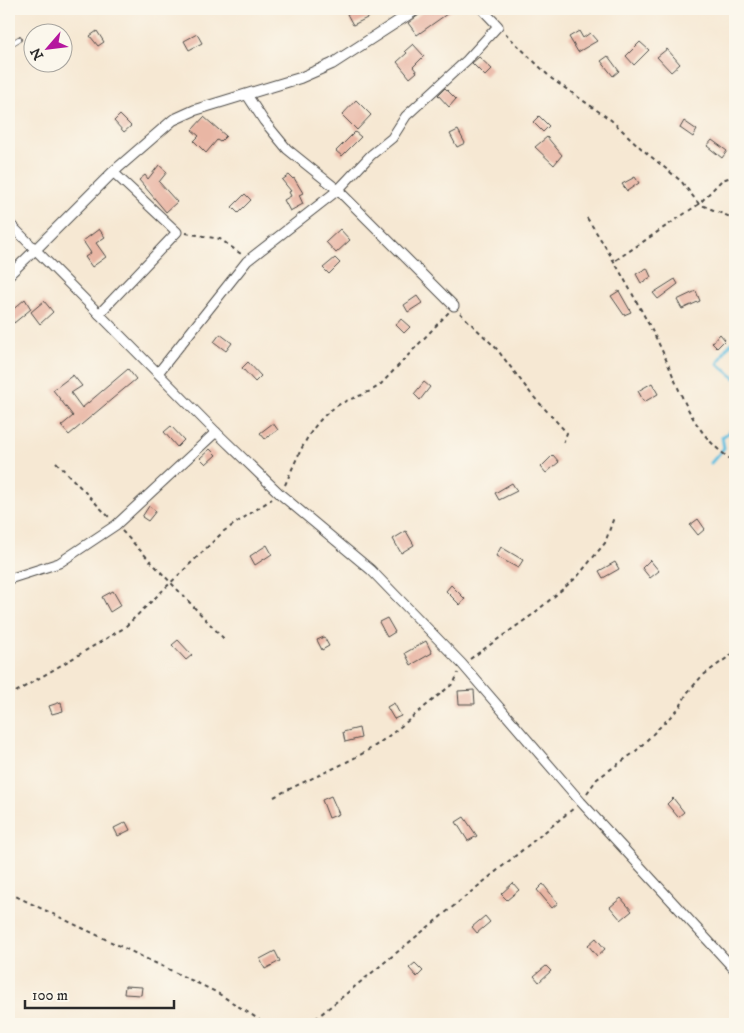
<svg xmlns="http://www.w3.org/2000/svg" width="744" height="1033" viewBox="0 0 744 1033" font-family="'IM FELL DW Pica',serif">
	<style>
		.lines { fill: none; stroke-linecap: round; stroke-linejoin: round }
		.stream { stroke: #63c0e1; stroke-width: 3 }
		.building { fill: #e9b6a4 }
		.service-casing { stroke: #494744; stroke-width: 6 }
		.minor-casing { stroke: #494744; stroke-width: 11 }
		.tertiary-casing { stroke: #494744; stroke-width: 12 }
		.path { stroke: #494744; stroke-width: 2; stroke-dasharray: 4 4; stroke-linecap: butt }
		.service { stroke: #fff; stroke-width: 4.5 }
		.minor { stroke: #fff; stroke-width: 9 }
		.tertiary { stroke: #fff; stroke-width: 10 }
	</style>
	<rect width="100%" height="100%" fill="#fbf7ec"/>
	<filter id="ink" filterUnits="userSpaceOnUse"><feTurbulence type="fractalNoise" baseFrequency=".02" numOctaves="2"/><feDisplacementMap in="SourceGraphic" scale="10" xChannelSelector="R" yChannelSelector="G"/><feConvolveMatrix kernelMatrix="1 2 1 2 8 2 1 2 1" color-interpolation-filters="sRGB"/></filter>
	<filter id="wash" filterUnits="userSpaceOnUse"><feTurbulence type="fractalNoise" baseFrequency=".0096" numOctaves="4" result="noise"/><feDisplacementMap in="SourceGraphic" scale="20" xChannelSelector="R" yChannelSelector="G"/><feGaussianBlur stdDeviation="1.12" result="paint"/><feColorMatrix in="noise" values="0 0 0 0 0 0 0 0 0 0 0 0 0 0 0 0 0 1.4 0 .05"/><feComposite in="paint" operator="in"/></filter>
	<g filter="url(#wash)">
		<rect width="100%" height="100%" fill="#f6e8d3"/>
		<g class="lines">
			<g class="stream">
				<path d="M735 341 727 347 718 364 735 378"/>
				<path d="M711 463 724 448 722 437 735 428"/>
			</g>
		</g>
		<g id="blocks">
			<g class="building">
				<path d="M357 9H367L371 16 353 25 347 14Z"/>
				<path d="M427 9H454L417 35 408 23Z"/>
				<path d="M97 31 104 42 98 46 90 36Z"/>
				<path d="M579 31 583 38 590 33 597 41 578 52 569 37Z"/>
				<path d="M197 34 202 43 189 50 184 41Z"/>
				<path d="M640 42 649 50 634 65 626 56Z"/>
				<path d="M413 44 424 56 413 67 417 72 410 78 397 62 407 53 405 51Z"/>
				<path d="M667 49 680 64 671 72 657 57Z"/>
				<path d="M608 56 619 71 613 76 601 61Z"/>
				<path d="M479 57 492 69 485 76 472 63Z"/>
				<path d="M445 88 456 99 449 107 438 95Z"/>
				<path d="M356 100 371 115 357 130 342 115Z"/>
				<path d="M120 115 131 126 124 132 114 121Z"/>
				<path d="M539 116 549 126 543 132 533 122Z"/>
				<path d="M204 117 226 136 220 142 217 140 206 153 194 141 199 136 192 130Z"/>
				<path d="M684 121 697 130 693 137 680 128Z"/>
				<path d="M458 130 465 143 457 147 450 134Z"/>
				<path d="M355 132 361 137 342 156 336 151Z"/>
				<path d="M547 137 562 155 554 165 535 147Z"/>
				<path d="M712 140 727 151 722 158 707 146Z"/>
				<path d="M159 165 167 172 159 182 177 202 166 212 139 180 145 175 148 179Z"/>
				<path d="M289 175 293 179 294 178 303 193 299 195 303 204 290 211 284 200 291 196 289 192 291 191 282 180Z"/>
				<path d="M635 177 639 183 627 191 622 184Z"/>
				<path d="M245 194 251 200 238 213 232 207Z"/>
				<path d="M99 229 105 237 96 243 106 257 92 267 85 257 91 253 83 241Z"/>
				<path d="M340 229 350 240 336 253 326 242Z"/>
				<path d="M335 258 340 263 329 274 323 268Z"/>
				<path d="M647 268 651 277 641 283 636 274Z"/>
				<path d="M675 279 678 284 658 299 653 293Z"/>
				<path d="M619 291 631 312 624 315 611 296Z"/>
				<path d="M696 291 700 301 682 309 677 300Z"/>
				<path d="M417 296 422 303 408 312 404 305Z"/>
				<path d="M25 299 31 309 14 323 9 313Z"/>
				<path d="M44 301 53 312 40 324 31 312Z"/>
				<path d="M401 319 410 327 404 333 396 325Z"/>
				<path d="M220 334 232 343 226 351 214 342Z"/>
				<path d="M720 334 725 340 717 348 712 343Z"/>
				<path d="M248 362 261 376 255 382 242 368Z"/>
				<path d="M128 369 136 379 69 435 61 426 73 416 53 390 73 375 82 386 71 393 82 408Z"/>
				<path d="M424 382 430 387 420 400 414 394Z"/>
				<path d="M652 383 658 394 644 402 638 391Z"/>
				<path d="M273 423 278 430 265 439 260 433Z"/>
				<path d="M171 426 184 440 177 447 164 432Z"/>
				<path d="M210 449 216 455 206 464 200 458Z"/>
				<path d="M553 455 559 462 546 473 541 467Z"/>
				<path d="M512 483 517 491 499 500 495 493Z"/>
				<path d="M149 506 156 511 148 521 142 517Z"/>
				<path d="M698 519 705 529 698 535 690 525Z"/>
				<path d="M406 531 414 545 401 553 393 539Z"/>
				<path d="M267 545 272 554 255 565 250 556Z"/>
				<path d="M501 547 523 560 518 568 496 556Z"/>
				<path d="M650 560 659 571 650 578 642 568Z"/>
				<path d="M615 562 619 569 603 578 599 571Z"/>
				<path d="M451 585 465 599 460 605 446 591Z"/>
				<path d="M113 591 121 605 110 612 102 597Z"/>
				<path d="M387 618 395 632 387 637 379 622Z"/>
				<path d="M324 637 329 646 322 650 317 640Z"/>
				<path d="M178 640 192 655 186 660 172 645Z"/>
				<path d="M426 641 432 653 411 665 405 653Z"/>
				<path d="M474 690 475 704H459L458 691Z"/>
				<path d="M61 702 63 711 52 714 49 706Z"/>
				<path d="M394 703 401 716 394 719 387 707Z"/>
				<path d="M359 728 361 738 345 742 343 732Z"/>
				<path d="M331 796 339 814 329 818 322 800Z"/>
				<path d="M673 798 684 812 678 817 667 804Z"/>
				<path d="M464 817 477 836 468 841 456 822Z"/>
				<path d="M126 822 130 830 118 836 114 828Z"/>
				<path d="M513 883 519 890 507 900 501 894Z"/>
				<path d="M543 884 558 903 552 908 537 890Z"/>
				<path d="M621 898 632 911 621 920 610 907Z"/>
				<path d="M485 916 490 922 477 933 472 927Z"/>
				<path d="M596 938 605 949 597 956 588 945Z"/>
				<path d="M275 951 280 961 265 969 260 959Z"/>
				<path d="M415 963 423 971 417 977 409 968Z"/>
				<path d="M546 966 551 971 539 982 534 976Z"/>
				<path d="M125 986 142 987 141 995 124 994Z"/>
			</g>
		</g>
	</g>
	<g filter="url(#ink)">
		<use href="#blocks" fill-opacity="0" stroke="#494744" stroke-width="1"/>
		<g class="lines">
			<defs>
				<path id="service" d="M9 45 19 39"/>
				<g id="minor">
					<path d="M247 95 264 121 287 149 338 190 454 306"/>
					<path d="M9 223 216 432 280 494 371 570 462 664 581 802 735 970"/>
					<path d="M9 275 35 250"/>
					<path d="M99 314 177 232 113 172"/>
					<path d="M158 373 247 261 338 190 371 155 392 138 406 116 467 60 498 26 482 9"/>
					<path d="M9 579 59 563 116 525 216 432"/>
				</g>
				<path id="tertiary" d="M35 250 113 172 173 120 195 110 300 78 332 64 417 9"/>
			</defs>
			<use href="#service" class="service-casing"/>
			<use href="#minor" class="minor-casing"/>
			<use href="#tertiary" class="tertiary-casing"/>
			<g class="path">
				<path d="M505 33 552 79 611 120 643 150 681 181 699 204 735 219"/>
				<path d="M587 218C613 257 635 298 657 340 680 386 688 432 735 462"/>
				<path d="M186 233 220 239 241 254"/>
				<path d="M616 260 699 204 722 180 735 176"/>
				<path d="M460 313 496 348 532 395 567 433 562 446"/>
				<path d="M56 462 110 518"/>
				<path d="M285 485C299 454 311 419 342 403 356 396 369 394 381 384L449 312"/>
				<path d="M122 531 226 641"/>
				<path d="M470 659 532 615 577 577 605 543 614 517"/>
				<path d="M9 696 124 628 224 531 272 499"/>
				<path d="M587 793 597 779 635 752 680 707 687 693 702 676 735 652"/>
				<path d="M274 797C305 780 339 768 370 749 397 732 428 703 454 683L458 673"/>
				<path d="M9 893 216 992 266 1024"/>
				<path d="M309 1024 574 808"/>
			</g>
			<use href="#service" class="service"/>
			<use href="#minor" class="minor"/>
			<use href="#tertiary" class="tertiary"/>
		</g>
	</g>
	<rect width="744" height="1033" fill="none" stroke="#fbf7ec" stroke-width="30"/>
	<g transform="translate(48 48) rotate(242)"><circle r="24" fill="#fbf7ec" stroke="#a8a59f"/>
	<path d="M0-4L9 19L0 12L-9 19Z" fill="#b5179e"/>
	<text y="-8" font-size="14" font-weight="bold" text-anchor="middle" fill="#2b2b2b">N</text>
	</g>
	<path d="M25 1000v8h149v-8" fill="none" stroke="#2b2b2b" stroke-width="2.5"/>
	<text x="32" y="1000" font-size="15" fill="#2b2b2b" stroke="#fbf7ec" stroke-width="4" paint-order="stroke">100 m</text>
</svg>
